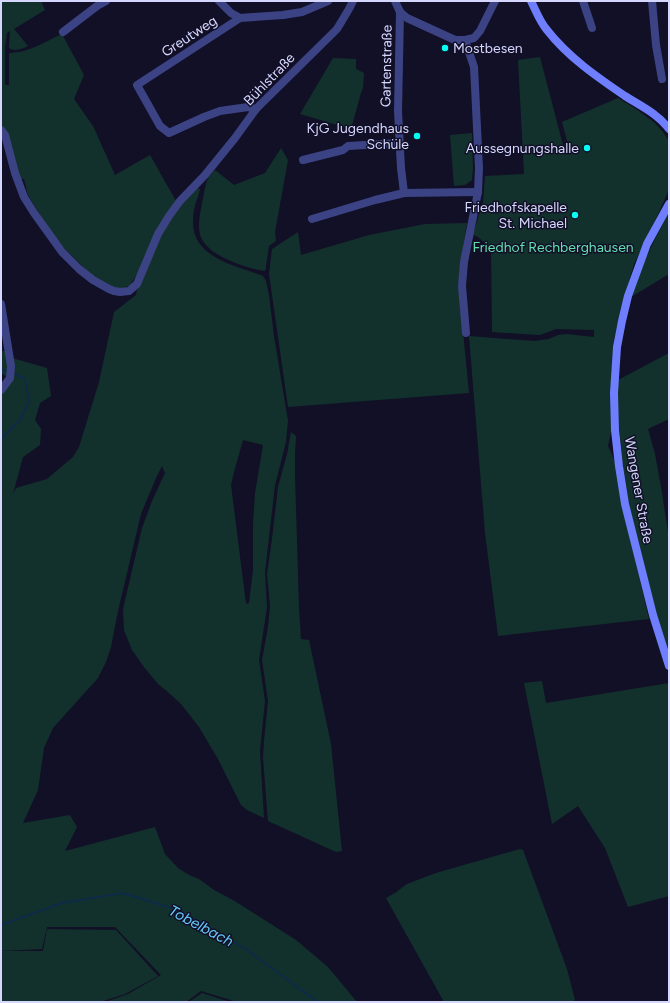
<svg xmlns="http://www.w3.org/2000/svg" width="670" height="1003" viewBox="0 0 670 1003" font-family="Figtree,sans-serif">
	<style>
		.green { fill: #13312c; fill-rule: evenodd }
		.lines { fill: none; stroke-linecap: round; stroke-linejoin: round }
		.stream { stroke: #0d2b49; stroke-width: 2 }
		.street { stroke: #3c4385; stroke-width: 8 }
		.secondary { stroke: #6f7efd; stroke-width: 8 }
		.poi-dot { fill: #06fbf3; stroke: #111027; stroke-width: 1.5 }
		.labels { text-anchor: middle; stroke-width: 3; stroke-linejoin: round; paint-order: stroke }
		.street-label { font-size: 14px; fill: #d6d7fe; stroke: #111027 }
		.poi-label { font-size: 14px; fill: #d6d7fe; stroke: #111027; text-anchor: end }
		.park-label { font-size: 14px; fill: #63deaf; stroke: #111027 }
		.water-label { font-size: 15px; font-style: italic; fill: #66cafc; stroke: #111027 }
	</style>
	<rect width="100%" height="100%" fill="#111027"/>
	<g class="green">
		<path d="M1 1H41L45 10 14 29 28 46C21 49 15 52 9 48L10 31 7 33 5 47V85H9V53C28 53 45 42 62 34L84 75 74 99 93 126 115 175 150 155 176 201 138 273 130 285 124 288 117 289 93 277 63 247 43 220 28 195 24 179H20L1 128Z"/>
		<path d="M540 57 563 145 569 143 568 141H567L562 122 618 98 636 109 655 123 663 132 669 141V189L661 208 634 264 628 285 621 308 614 339 611 381 612 427 608 446 616 464 624 513 649 619 498 636 485 533 469 336 534 341 549 339 558 335 566 334 594 337V330L556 329 540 335 492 332 491 248 478 237 473 235 483 201 485 176 524 174 518 60Z"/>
		<path d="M333 58 356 59V69L364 73 363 88 361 93 351 129 300 114Z"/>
		<path d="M472 133 473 168 472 180 465 185 454 186 450 135Z"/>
		<path d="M281 148 288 160 275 232 276 241 269 246 266 266V269L264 271C246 268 208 256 201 237 197 227 200 214 202 203 204 196 205 182 209 177 211 174 213 172 215 170L234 185 265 173Z"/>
		<path d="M197 188 200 189C199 196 195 203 194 210 193 214 193 219 193 223 193 258 237 266 263 276L266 281 269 295 274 336 288 421 286 442 275 485 265 572 267 607 259 660 265 701 260 751 264 818 247 810 241 805 218 759 199 727 181 704 169 693 158 684 144 667 132 650 124 630 123 609 142 528 152 501 165 473 162 466 156 478 141 514 118 611 111 647 106 662 98 678 53 728 44 748 38 790 23 823 70 815 77 827 65 851 155 827 165 854 178 868 189 875 199 879 214 890 233 900 296 940 328 967 357 1002H237L201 991 186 1002H105L128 994 161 975 115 927H47L42 949 1 951V392L12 358 47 368 51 396 40 403 35 420 41 429 40 445 23 457 13 494 16 488 47 479 73 457 79 447 99 382 114 312 136 295 137 290 160 235 171 216ZM243 440 263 445 255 493 253 524V570L249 603 246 604 231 485C234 470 239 455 243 440Z"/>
		<path d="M669 212V274L631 297 642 266 654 241Z"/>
		<path d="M467 223 459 273 460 301 469 393 288 407 269 274 272 249 298 232 301 255 369 235 425 224Z"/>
		<path d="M1 351H7L8 378 1 373Z"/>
		<path d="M669 353V419L648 429 655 454 661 487 669 539V657L648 585 631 518 623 465 618 418V380Z"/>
		<path d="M291 432 296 436 295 454V476L299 609 301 639 309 640 331 744 342 851 336 852 268 821 263 758 264 741 268 701 262 660 268 627 270 606 267 574 272 539 278 487 287 454Z"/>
		<path d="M542 681 546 703 669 683V896L628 907 605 848 578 806 552 824 524 683Z"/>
		<path d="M520 849 523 850 567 969 575 1000 572 1002H444L386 898 395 893 407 884 436 873Z"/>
		<path d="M47 929 116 930 158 976 125 994 100 1002H1V951H43Z"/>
		<path d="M202 993 230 1002H189Z"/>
	</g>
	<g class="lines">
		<g class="stream">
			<path d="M1 369 8 372"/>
			<path d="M1 439 20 420 29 401 25 379 12 373"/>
			<path d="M1 925 62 903 123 893 181 911 247 950 318 1002"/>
		</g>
		<g class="street">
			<path d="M219 1 231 13 240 18"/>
			<path d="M395 1 400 12 407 18 455 40H465L474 38 480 31 495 1"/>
			<path d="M583 1 592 28"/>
			<path d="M652 1 656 45 662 79"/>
			<path d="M400 12 398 111 401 168 404 193"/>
			<path d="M63 32 97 6 106 1"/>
			<path d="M465 40 474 67 479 168 478 192 464 262 462 286 466 333"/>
			<path d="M256 109 248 107 220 111 204 117 169 133 160 126 137 85 240 18 283 15 302 12 328 1"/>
			<path d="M1 130 5 135 15 173 24 197 34 213 62 252 79 269 93 280 109 289 114 291 120 292 129 291 137 284 158 234 169 216 180 201 205 175 235 138 256 109 337 29 349 9 353 1"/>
			<path d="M303 160 343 150 348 146 400 143"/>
			<path d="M312 219 375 200 404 193 478 192"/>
			<path d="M1 304 11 366 10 378 1 390"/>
		</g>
		<g class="secondary">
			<path d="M531 1C536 11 540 22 547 30 568 57 597 77 625 96 641 106 658 114 669 129"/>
			<path d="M669 204 647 244 628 296 622 321 617 347 614 393 615 430 619 466 625 504 653 615 669 666"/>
		</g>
	</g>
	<g class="poi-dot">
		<circle cx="445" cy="48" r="4"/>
		<circle cx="417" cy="136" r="4"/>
		<circle cx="587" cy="148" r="4"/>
		<circle cx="575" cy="215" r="4"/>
	</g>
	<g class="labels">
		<g class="street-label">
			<text transform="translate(189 36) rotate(-33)" y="5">Greutweg</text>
			<text transform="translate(386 66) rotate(-89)" y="5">Gartenstraße</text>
			<text transform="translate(269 79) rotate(-46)" y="5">Bühlstraße</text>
			<text transform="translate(639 490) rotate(80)" y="5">Wangener Straße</text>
		</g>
		<g class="poi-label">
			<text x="453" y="53" text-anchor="start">Mostbesen</text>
			<text x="409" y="133">KjG Jugendhaus<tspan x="409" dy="16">Schüle</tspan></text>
			<text x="579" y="153">Aussegnungshalle</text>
			<text x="567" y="212">Friedhofskapelle<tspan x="567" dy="16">St. Michael</tspan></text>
		</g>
		<g class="park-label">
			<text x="553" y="252">Friedhof Rechberghausen</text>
		</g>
		<g class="water-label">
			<text transform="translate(201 926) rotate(28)" y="5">Tobelbach</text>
		</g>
	</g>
	<rect width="670" height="1003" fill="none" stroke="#d6d7fe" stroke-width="4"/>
</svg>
